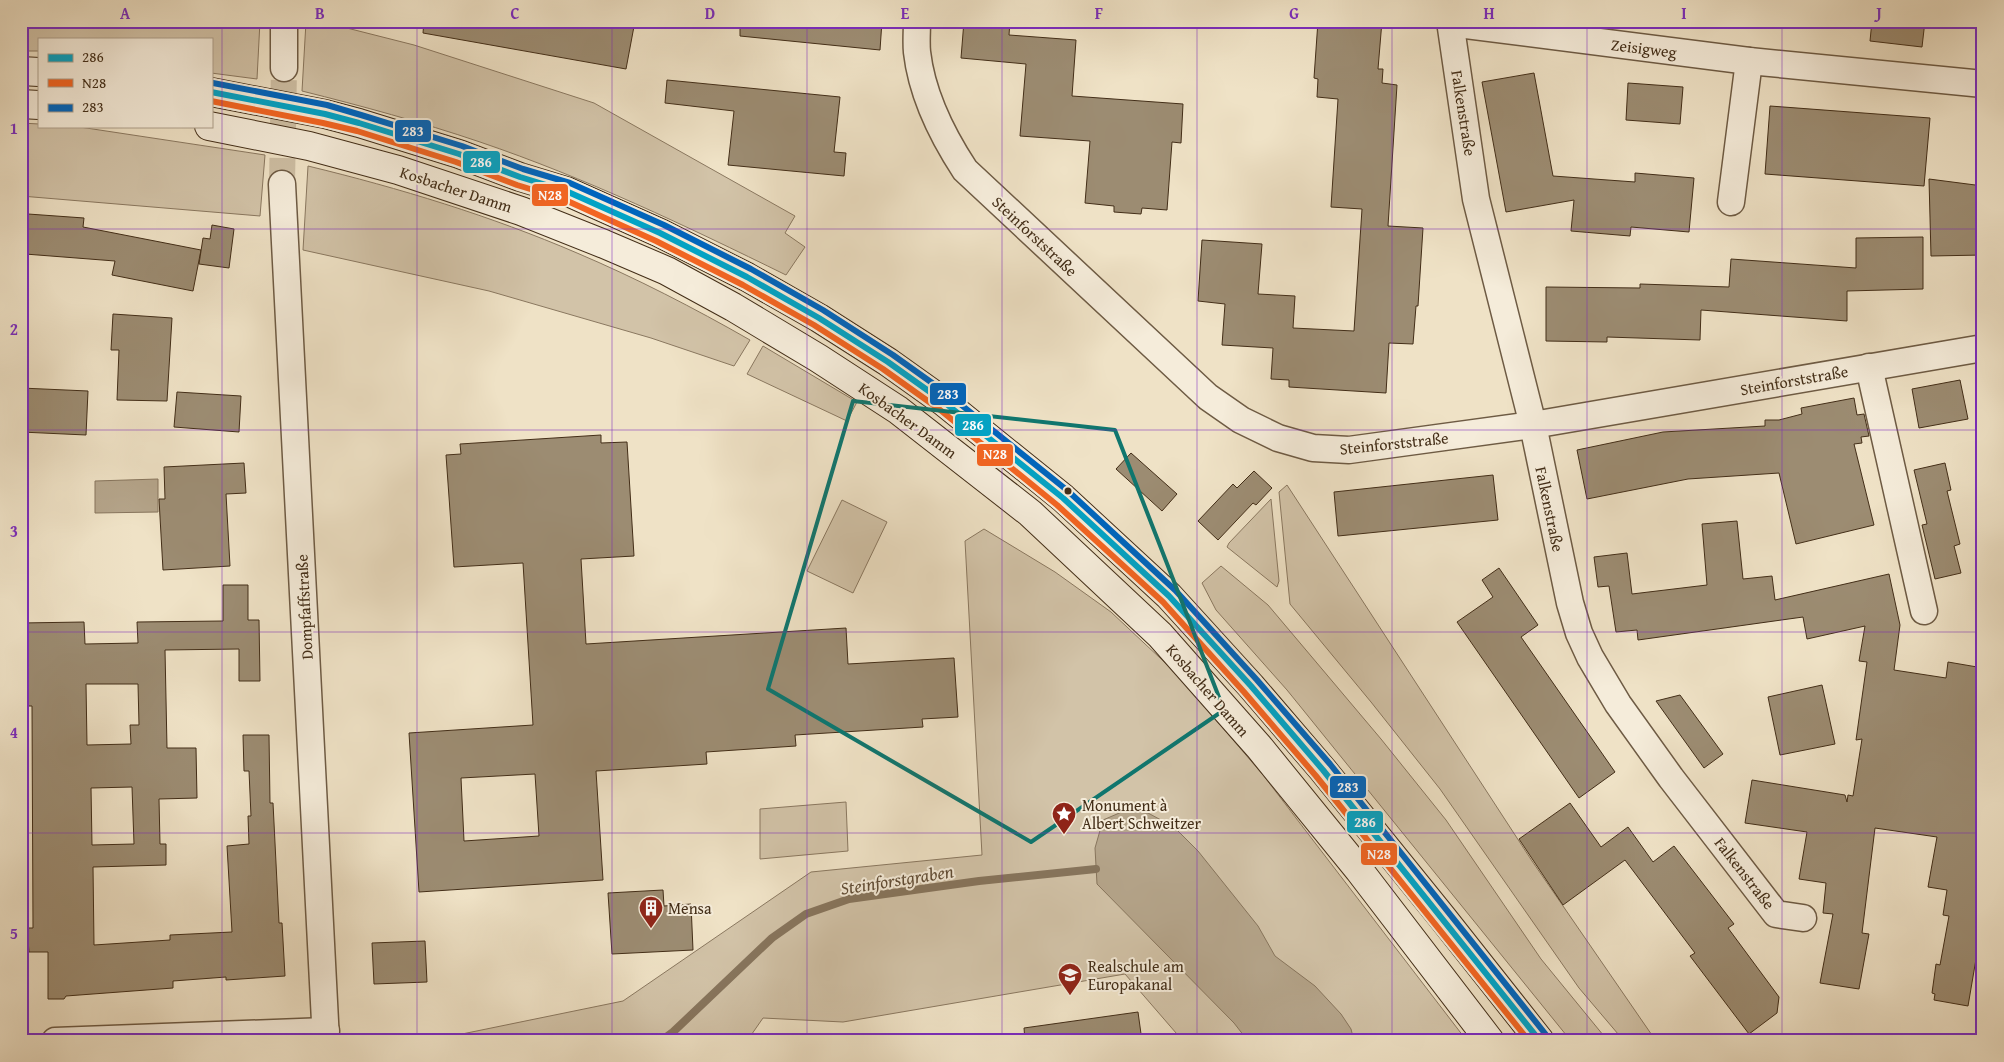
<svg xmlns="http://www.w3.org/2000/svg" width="2004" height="1062" viewBox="0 0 2004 1062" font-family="'Gentium Book Plus',serif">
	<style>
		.green { fill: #d2c3a8; stroke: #8a7860 }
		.water { fill: #b5a58b; stroke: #87755d }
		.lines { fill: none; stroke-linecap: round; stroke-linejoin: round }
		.stream { stroke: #87755d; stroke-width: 8 }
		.building { fill: #9c8c72; stroke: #432e18; fill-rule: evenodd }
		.street-tunnel { stroke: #cdbea3; stroke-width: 26; stroke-dasharray: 26 13; stroke-linecap: butt }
		.street-casing { stroke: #6e5b44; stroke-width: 29 }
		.secondary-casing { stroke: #432e18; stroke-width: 30 }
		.street { stroke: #f5ecda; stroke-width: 26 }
		.secondary { stroke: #f5ecda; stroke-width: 28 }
		.bus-1-casing { stroke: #f5ecda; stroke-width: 10 }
		.bus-2-casing { stroke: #f5ecda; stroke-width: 10 }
		.bus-3-casing { stroke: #f5ecda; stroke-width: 10 }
		.bus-1 { stroke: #03a3c5; stroke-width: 6 }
		.bus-2 { stroke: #f26522; stroke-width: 6 }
		.bus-3 { stroke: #0065bd; stroke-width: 6 }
		.marked { fill: none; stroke: #0f766e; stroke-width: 4; stroke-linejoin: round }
		.grid { fill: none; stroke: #7b2cbf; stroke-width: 1; stroke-opacity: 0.55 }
		.bus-dot { fill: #432e18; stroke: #f5ecda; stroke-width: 2 }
		.labels { text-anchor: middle; stroke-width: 4; stroke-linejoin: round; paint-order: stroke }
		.street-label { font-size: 16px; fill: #432e18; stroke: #f5ecda }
		.poi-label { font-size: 16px; fill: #432e18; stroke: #f5ecda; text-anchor: start }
		.water-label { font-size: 18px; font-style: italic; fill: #604c35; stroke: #f5ecda }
		.line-badge { stroke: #f5ecda; stroke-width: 2 }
		.badge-label { font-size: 14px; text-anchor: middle; font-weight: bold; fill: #fff }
		.neatline { fill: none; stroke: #7b2cbf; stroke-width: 2 }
		.grid-label { font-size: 16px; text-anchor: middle; font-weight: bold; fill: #7b2cbf }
	</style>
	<rect width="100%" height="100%" fill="#efe2c6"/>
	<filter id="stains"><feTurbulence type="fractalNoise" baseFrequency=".004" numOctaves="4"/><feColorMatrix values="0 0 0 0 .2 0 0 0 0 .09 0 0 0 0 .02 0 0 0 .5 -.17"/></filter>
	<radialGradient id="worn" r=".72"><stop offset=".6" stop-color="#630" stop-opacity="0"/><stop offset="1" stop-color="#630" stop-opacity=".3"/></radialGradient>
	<g class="green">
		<path d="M21 21H260L257 79 211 73V39H39V51H21Z"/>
		<path d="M306 22 339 26 414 45 594 103 795 216 785 233 805 247 786 275C686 226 586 178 480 142 421 122 362 106 302 91Z"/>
		<path d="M21 123 39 124V126H73L265 155 260 216 21 196Z"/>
		<path d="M308 166C399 188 491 216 577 253 636 278 694 308 750 340L734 366 651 338 489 291 303 250Z"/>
		<path d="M763 346 857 402 847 421 747 374Z"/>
		<path d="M1287 485 1532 861 1656 1041H1624L1579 988 1440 789 1371 702 1290 604 1279 492Z"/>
		<path d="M1271 499 1279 581 1277 587 1227 547 1229 543Z"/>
		<path d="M842 500 887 522 853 593 807 571Z"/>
		<path d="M984 529 1055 572 1111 612 1176 673 1263 775 1467 1041H1183L1125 974 843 1022 763 1018 747 1041H380L462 1034 623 1001 811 872 982 855 965 541Z"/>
		<path d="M1221 566 1268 605 1381 739 1446 820 1541 959 1608 1041H1571L1287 690 1216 610 1202 583Z"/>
		<path d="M846 802 848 851 760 859V809Z"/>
	</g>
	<g class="water">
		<path d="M158 479V512L95 513V481Z"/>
		<path d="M1124 811 1148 813 1174 827 1198 851 1258 926 1275 956 1315 986 1341 1014 1351 1029 1354 1041H1248L1234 1023 1097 884 1095 848 1103 820Z"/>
	</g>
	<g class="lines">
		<path class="stream" d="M661 1041 673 1032 772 938 806 914 849 899 979 881 1096 869"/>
	</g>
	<g class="building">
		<path d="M424 21H635L626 69 423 33Z"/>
		<path d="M740 21H882L880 50 740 36Z"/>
		<path d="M964 21H1010L1009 35 1076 40 1072 96 1183 104 1181 143 1172 142 1167 210 1142 208 1141 214 1114 212V206L1085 203 1090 141 1020 136 1026 64 961 58Z"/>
		<path d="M1318 21H1382L1378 69H1383L1382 83 1397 85 1388 226 1423 228 1418 306H1416L1413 344 1389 343 1386 393 1289 387V380L1271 379 1273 348 1222 345 1225 304 1198 301 1202 240 1262 244 1258 294 1295 296 1293 328 1354 331 1362 209 1331 207 1338 99 1317 97 1318 79 1314 78Z"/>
		<path d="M1872 21H1925L1922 47 1870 41Z"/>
		<path d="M1534 73 1553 176 1635 182V173L1694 178 1689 232 1631 227 1630 236 1571 231 1574 200 1506 212 1482 82Z"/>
		<path d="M667 80 840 97 834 152 846 153 844 176 728 165 734 111 665 103Z"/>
		<path d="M1628 83 1683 87 1680 124 1626 120Z"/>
		<path d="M1770 106 1930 118 1924 186 1765 174Z"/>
		<path d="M1929 179 1983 186V255L1931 256Z"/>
		<path d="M28 214 84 218 83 227 201 250 193 291 112 275 115 261 25 254Z"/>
		<path d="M212 225 234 229 229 268 199 264 203 238 210 239Z"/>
		<path d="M1923 237V289L1847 291V321L1701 310 1700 340 1607 337V342L1546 341V287L1640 288V284L1729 287 1731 259 1856 268V238Z"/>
		<path d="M113 314 172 318 167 401 117 400 119 350H111Z"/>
		<path d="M1960 380 1968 419 1919 428 1912 389Z"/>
		<path d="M21 388 88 391 86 435 21 432Z"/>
		<path d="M177 392 241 396 239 432 174 427Z"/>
		<path d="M1854 398 1857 415 1864 414 1869 436 1861 437 1862 443 1854 444 1874 525 1796 544 1779 473 1688 479 1587 499 1577 450 1663 432 1765 426V420H1779L1802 414 1801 408Z"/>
		<path d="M601 435V443L627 442 634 556 581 559 586 644 846 628 848 664 954 658 958 717 922 719 923 727 795 735 796 746 706 752 707 764 596 771 603 880 419 892 409 733 533 725 523 563 454 567 446 455 461 454 460 444ZM535 774 539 836 464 841 461 778Z"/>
		<path d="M1131 453 1177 494 1162 511 1116 469Z"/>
		<path d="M244 463 246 493 226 494 230 566 163 570 159 499H165L164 467Z"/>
		<path d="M1945 463 1951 490 1947 491 1960 544 1954 546 1961 573 1935 579 1922 525 1927 524 1914 470Z"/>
		<path d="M1254 471 1272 488 1256 505 1253 503 1218 540 1198 521 1233 484 1237 488Z"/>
		<path d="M1493 475 1498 520 1338 536 1334 492Z"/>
		<path d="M1737 521 1743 579 1772 576 1775 600 1889 574 1900 625 1894 670 1946 678 1948 662 1983 668V918L1968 1006 1934 1000 1935 994 1932 993 1936 964 1940 965 1949 916 1943 915 1947 890 1928 887 1937 837 1875 828 1862 933 1869 934 1859 989 1820 983 1833 914 1823 913 1826 883 1799 879 1807 832 1745 823 1752 780 1845 795 1847 802 1848 795 1853 796 1862 739 1856 740 1867 662 1859 661 1865 626 1807 639 1803 617 1638 640 1637 630 1616 632 1609 586 1598 587 1594 557 1627 553 1632 594 1707 585 1702 524Z"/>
		<path d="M1499 568 1538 625 1521 637 1615 772 1579 798 1457 622 1493 597 1482 580Z"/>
		<path d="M223 585H248V620H259L260 681H239V649L165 650 167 748H196L197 798 159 799 160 844H166V865L93 867 94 945 170 940V935L232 932 227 846 249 844 248 816H251L249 771H244L243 735H269L270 803H273L279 923H282L285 976 226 980V977L173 981V988L66 996 64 999H48V952H29L27 928H33L32 706H25L24 648H21V623L84 622 85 644 138 643 137 622 223 621ZM86 684H138L139 725H130L131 744 87 745ZM132 787 134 844 92 845 91 788Z"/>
		<path d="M1822 685 1835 744 1780 755 1768 697Z"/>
		<path d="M1680 695 1723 754 1704 768 1656 701Z"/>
		<path d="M1570 803 1601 847 1628 827 1653 862 1674 846 1734 924 1728 928 1779 997 1777 1013 1749 1034 1690 956 1695 953 1625 860 1563 905 1519 839Z"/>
		<path d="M663 890 664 906 691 904 693 950 612 954 608 893Z"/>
		<path d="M425 941 427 982 374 984 372 943Z"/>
		<path d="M1138 1012 1142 1041H1025L1024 1028Z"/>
	</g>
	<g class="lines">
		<path class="street-tunnel" d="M282 184 284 68"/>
		<defs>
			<g id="street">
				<path d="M917 21C917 31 916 42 917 52 922 96 942 135 965 170L1208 397 1241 420 1278 438 1313 448 1349 450 1533 425 1983 348"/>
				<path d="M1450 21 1476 199 1533 425 1570 603 1579 633 1590 657 1618 704 1671 778 1776 914 1803 918"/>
				<path d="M1450 23 1749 61 1983 84"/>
				<path d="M284 68V21"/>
				<path d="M282 184 326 1041"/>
				<path d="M1731 202 1749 61"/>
				<path d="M1869 367 1924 611"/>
				<path d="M55 1041 326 1031"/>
			</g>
			<g id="secondary">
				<path d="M21 71 39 72"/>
				<path d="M211 92 325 114 359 123 459 154 520 177 566 191 660 233 747 277 819 318 888 362 944 402 1063 498 1169 596 1251 686 1323 770 1442 917 1540 1041"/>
				<path d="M21 104 39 105"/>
				<path d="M209 126 309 146 398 170 521 211 604 244 667 271 733 307 818 358 898 410 1030 513 1160 635 1259 747 1359 870 1490 1041"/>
			</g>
		</defs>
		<use href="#street" class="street-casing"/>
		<use href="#secondary" class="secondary-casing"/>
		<use href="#street" class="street"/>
		<use href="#secondary" class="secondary"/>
		<defs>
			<path id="bus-1" d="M211 92 325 114 359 123 459 154 520 177 566 191 660 233 747 277 819 318 888 362 944 402 1063 498 1169 596 1251 686 1323 770 1540 1041"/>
			<path id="bus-2" d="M211 101 323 123 357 131 456 162 517 185 563 199 656 241 743 285 814 325 883 369 939 409 1057 505 1163 602 1244 692 1316 776 1529 1041"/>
			<path id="bus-3" d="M213 83 327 105 361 115 462 146 523 169 570 183 664 225 751 269 823 310 893 355 949 395 1068 491 1175 590 1257 680 1330 764 1547 1036"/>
		</defs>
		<use href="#bus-1" class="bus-1-casing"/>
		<use href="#bus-2" class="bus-2-casing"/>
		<use href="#bus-3" class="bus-3-casing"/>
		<use href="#bus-1" class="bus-1"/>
		<use href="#bus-2" class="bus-2"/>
		<use href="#bus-3" class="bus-3"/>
	</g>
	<path class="marked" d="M853 401 1115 430 1224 710 1031 842 768 689Z"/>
	<path class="grid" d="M222 21V1041M417 21V1041M612 21V1041M807 21V1041M1002 21V1041M1197 21V1041M1392 21V1041M1587 21V1041M1782 21V1041M21 229H1983M21 430H1983M21 632H1983M21 833H1983"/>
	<defs>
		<symbol id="sight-pin" viewBox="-11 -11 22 30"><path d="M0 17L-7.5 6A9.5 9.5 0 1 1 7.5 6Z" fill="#8f2418" stroke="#f5ecda"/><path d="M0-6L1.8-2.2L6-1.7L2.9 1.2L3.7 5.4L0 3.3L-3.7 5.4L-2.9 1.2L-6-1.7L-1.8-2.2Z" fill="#fff"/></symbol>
		<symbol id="building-pin" viewBox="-11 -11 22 30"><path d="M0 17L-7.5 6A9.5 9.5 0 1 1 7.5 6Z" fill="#8f2418" stroke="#f5ecda"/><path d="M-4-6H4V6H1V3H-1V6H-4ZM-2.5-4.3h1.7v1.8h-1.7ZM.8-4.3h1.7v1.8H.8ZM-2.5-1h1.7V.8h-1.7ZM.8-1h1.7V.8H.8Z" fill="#fff"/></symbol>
		<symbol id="school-pin" viewBox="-11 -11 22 30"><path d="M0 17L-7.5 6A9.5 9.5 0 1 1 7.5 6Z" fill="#8f2418" stroke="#f5ecda"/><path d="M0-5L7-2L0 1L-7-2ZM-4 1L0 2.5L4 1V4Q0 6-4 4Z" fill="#fff"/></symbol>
	</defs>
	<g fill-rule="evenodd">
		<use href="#sight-pin" x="1050" y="800" width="28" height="38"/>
		<use href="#building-pin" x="637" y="894" width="28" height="38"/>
		<use href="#school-pin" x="1056" y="961" width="28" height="38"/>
	</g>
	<circle class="bus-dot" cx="1068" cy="491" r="4.5"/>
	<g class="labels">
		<g class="street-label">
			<text transform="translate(1644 48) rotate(7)" y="6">Zeisigweg</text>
			<text transform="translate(1464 113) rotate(81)" y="6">Falkenstraße</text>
			<text transform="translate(456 189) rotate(18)" y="6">Kosbacher Damm</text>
			<text transform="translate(1035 236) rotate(43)" y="6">Steinforststraße</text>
			<text transform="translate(1794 380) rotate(-10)" y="6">Steinforststraße</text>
			<text transform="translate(908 420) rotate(36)" y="6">Kosbacher Damm</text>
			<text transform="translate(1394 443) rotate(-6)" y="6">Steinforststraße</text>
			<text transform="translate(1550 509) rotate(78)" y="6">Falkenstraße</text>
			<text transform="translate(304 607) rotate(-93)" y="6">Dompfaffstraße</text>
			<text transform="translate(1208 690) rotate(49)" y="6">Kosbacher Damm</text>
			<text transform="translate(1745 873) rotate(52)" y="6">Falkenstraße</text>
		</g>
		<g class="poi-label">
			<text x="1082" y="811">Monument à<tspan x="1082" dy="18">Albert Schweitzer</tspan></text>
			<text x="668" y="914">Mensa</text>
			<text x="1088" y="972">Realschule am<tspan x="1088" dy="18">Europakanal</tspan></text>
		</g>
		<g class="water-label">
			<text transform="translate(897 880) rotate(-9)" y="6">Steinforstgraben</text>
		</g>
	</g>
	<g class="line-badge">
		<rect x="394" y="119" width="38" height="24" rx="5" fill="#0065bd"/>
		<rect x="462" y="150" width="39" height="24" rx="5" fill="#03a3c5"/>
		<rect x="531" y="183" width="38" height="24" rx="5" fill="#f26522"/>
		<rect x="929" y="382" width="38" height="24" rx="5" fill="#0065bd"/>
		<rect x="954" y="413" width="38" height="24" rx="5" fill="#03a3c5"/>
		<rect x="976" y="443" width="38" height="24" rx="5" fill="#f26522"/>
		<rect x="1329" y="775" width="38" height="24" rx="5" fill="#0065bd"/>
		<rect x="1346" y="810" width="38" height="24" rx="5" fill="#03a3c5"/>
		<rect x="1360" y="842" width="38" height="24" rx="5" fill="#f26522"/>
	</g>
	<g class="badge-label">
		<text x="413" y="136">283</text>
		<text x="481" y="167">286</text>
		<text x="550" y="200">N28</text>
		<text x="948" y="399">283</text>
		<text x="973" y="430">286</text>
		<text x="995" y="459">N28</text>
		<text x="1348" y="792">283</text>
		<text x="1365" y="827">286</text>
		<text x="1379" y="859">N28</text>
	</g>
	<rect width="2004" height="1062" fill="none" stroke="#efe2c6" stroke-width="55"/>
	<rect x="38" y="38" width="175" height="90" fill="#f5ecda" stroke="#aea08c"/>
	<rect x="48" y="54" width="25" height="8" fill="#03a3c5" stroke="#aea08c"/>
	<text x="82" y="62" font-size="15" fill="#432e18">286</text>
	<rect x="48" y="79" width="25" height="8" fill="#f26522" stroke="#aea08c"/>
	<text x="82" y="88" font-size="15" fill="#432e18">N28</text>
	<rect x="48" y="104" width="25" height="8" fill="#0065bd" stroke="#aea08c"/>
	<text x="82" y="112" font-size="15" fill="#432e18">283</text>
	<rect x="28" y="28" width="1948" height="1006" class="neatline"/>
	<g class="grid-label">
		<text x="125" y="19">A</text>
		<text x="320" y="19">B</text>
		<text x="515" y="19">C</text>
		<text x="710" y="19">D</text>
		<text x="905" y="19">E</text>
		<text x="1099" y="19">F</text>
		<text x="1294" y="19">G</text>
		<text x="1489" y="19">H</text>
		<text x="1684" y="19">I</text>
		<text x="1879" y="19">J</text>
		<text x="14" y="134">1</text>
		<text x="14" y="335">2</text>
		<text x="14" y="537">3</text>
		<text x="14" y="738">4</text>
		<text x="14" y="939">5</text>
	</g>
	<rect width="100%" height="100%" filter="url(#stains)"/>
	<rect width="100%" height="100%" fill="url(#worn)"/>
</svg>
